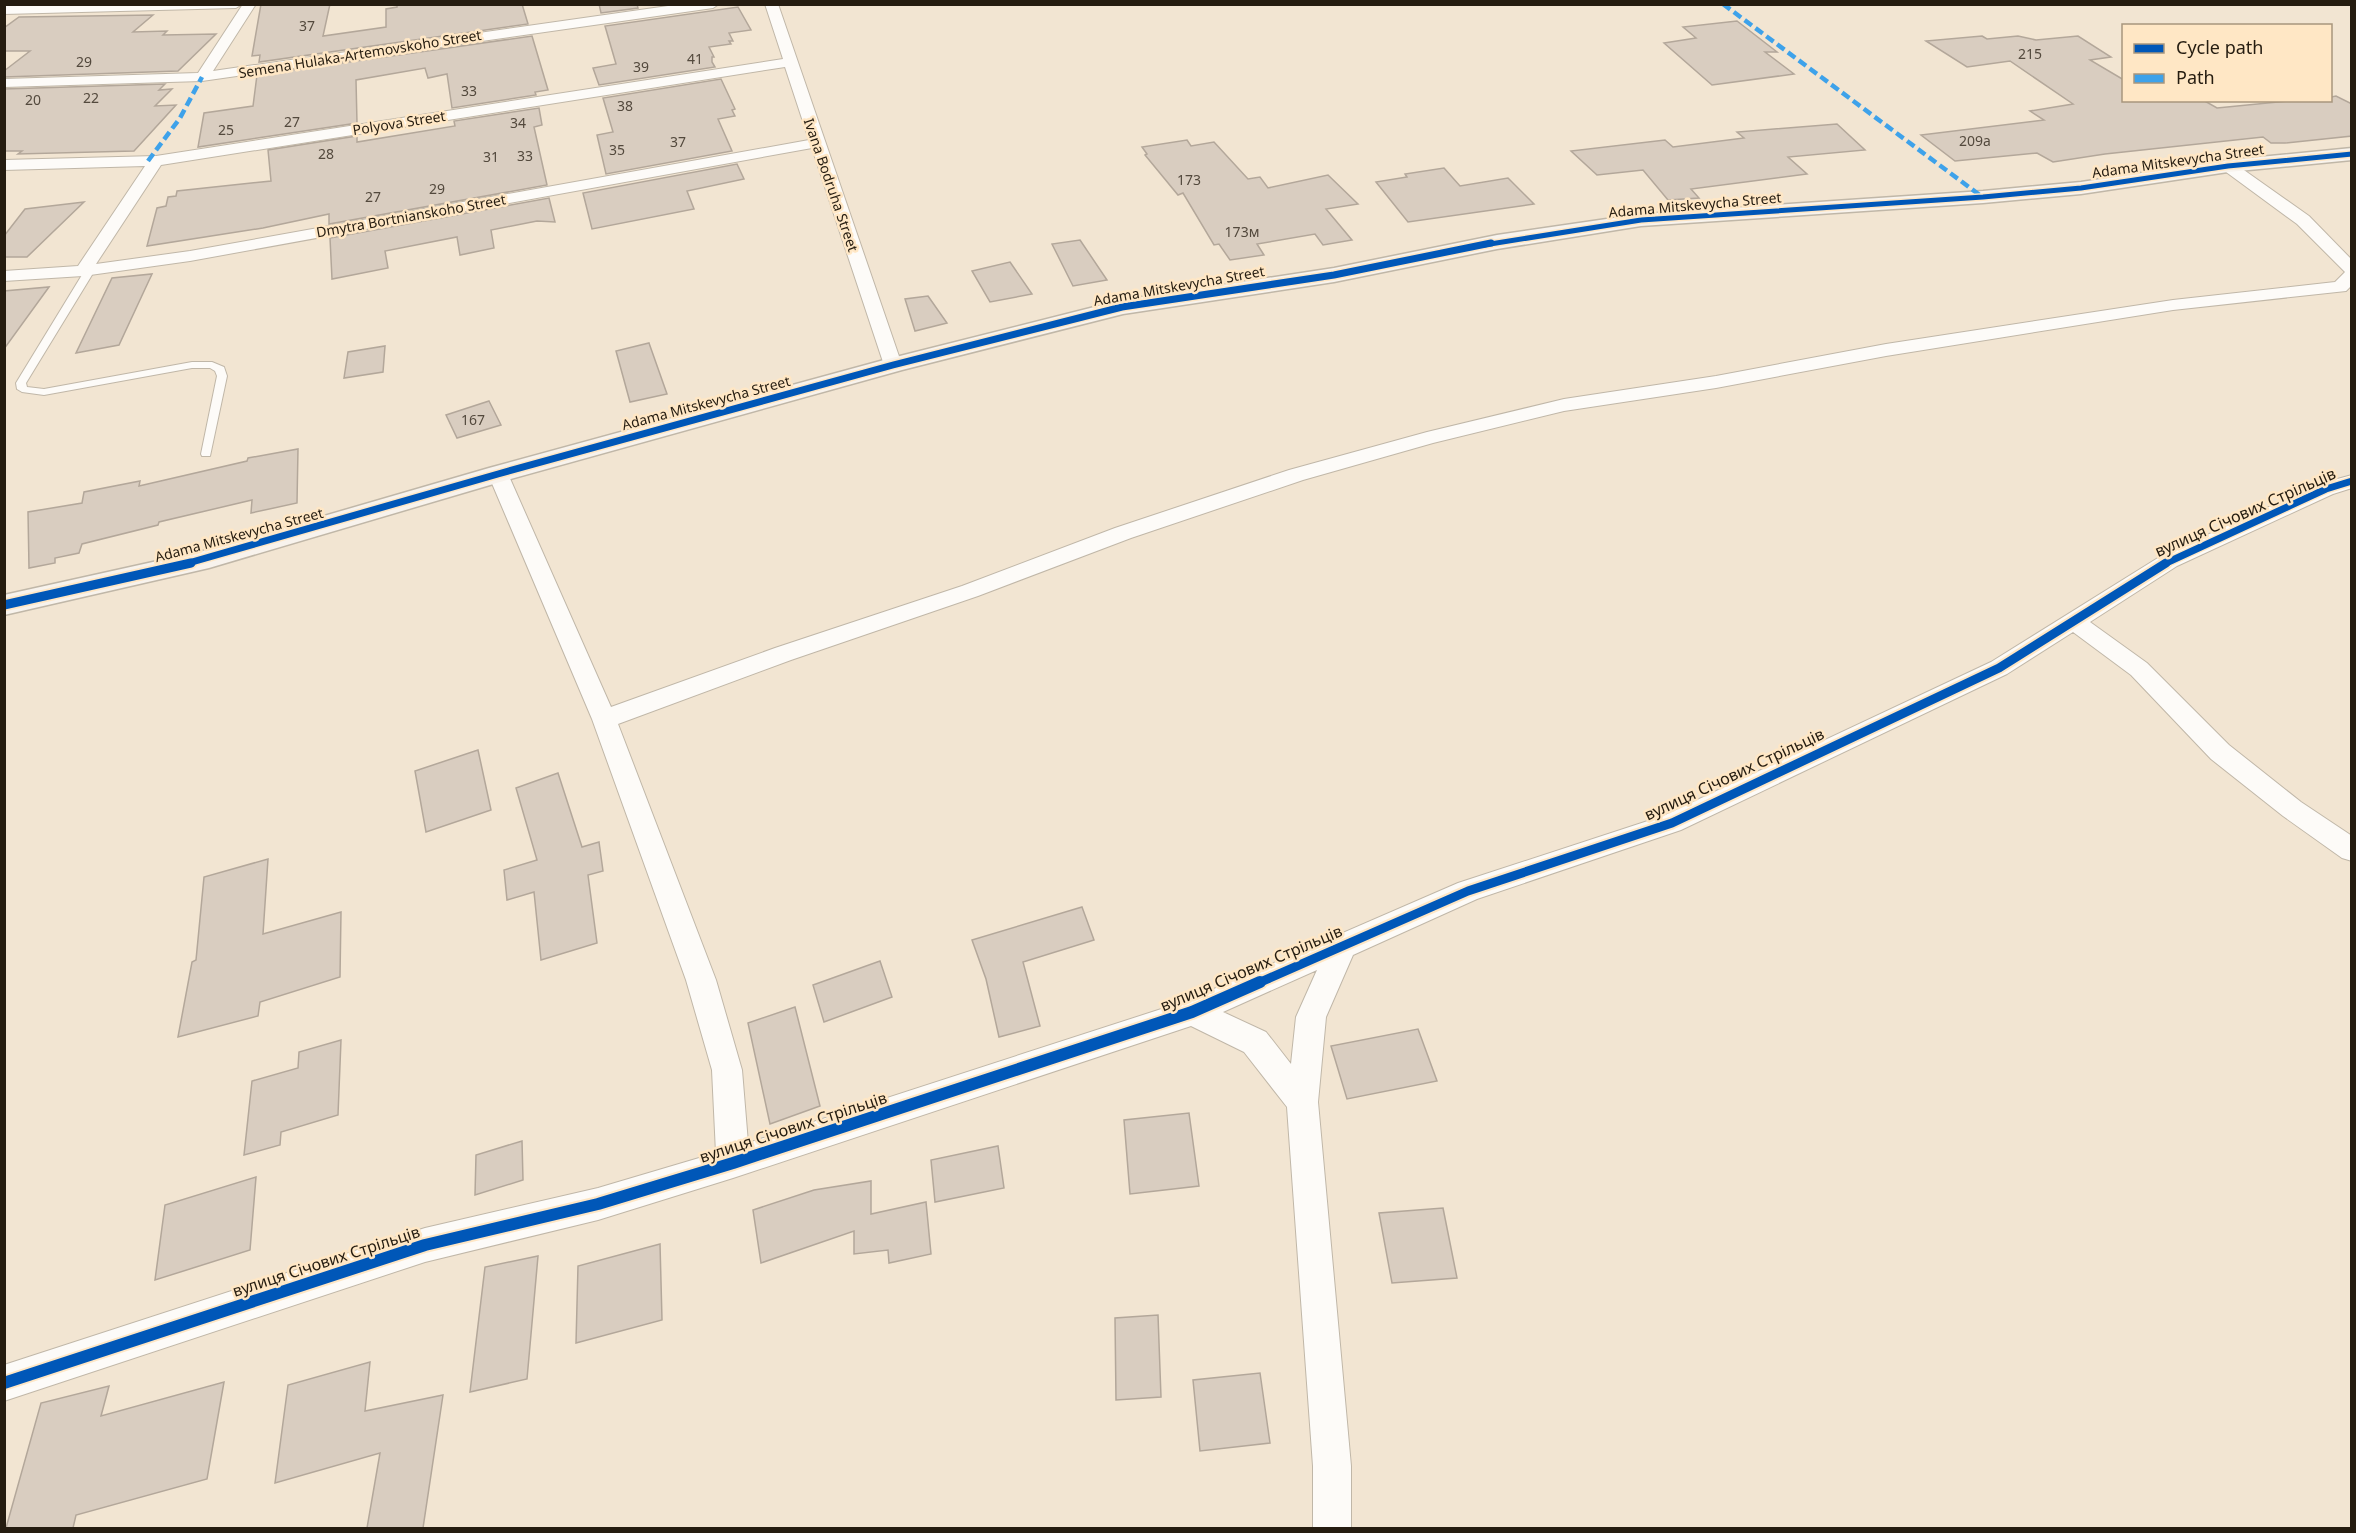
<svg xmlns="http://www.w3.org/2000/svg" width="2356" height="1533" viewBox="0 0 2356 1533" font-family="'Noto Sans',sans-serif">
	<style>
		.building { fill: #d9cdc0; stroke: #b3a79a; stroke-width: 1.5 }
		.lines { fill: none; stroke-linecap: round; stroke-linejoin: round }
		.lane-casing { stroke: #c0b7a8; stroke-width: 2 }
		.street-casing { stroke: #c0b7a8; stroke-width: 2 }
		.secondary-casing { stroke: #c0b7a8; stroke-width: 3 }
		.lane { fill: #fdfbf8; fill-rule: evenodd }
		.street { fill: #fdfbf8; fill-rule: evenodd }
		.secondary { fill: #f8f3ed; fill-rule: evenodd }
		.quiet { stroke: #3ea2ea; stroke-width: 4.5; stroke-dasharray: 9 4.5; stroke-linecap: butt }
		.cycleway-far3-casing { stroke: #ffe7c5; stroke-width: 8 }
		.cycleway-far2-casing { stroke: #ffe7c5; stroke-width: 10 }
		.cycleway-far1-casing { stroke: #ffe7c5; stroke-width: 13 }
		.cycleway-casing { stroke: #ffe7c5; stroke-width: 16 }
		.cycleway-far3 { stroke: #0057b8; stroke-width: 5 }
		.cycleway-far2 { stroke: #0057b8; stroke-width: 7 }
		.cycleway-far1 { stroke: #0057b8; stroke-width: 9 }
		.cycleway { stroke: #0057b8; stroke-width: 12 }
		.labels { text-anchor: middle; stroke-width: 5; stroke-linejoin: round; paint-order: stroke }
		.number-label { font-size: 14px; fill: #53493d }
		.far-street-label { font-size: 14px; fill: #251c10; stroke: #ffe7c5 }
		.street-label { font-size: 16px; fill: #251c10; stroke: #ffe7c5 }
	</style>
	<rect width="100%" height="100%" fill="#f2e5d2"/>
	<g class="building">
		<path d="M261 4H330L323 36 386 27V9L397 7V4H522L528 24 259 62 260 55 252 56Z"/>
		<path d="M599 4H637L638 8 601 13Z"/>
		<path d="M738 7 751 30 729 33 733 41H729L731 44 709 47 714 57H712V62L715 67 599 85 593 68 616 64 605 26Z"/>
		<path d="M153 15 133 32 167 31 163 35 216 34 178 71 4 77V71L30 51H4V28L19 17Z"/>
		<path d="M1737 21 1777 52H1765L1794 74 1712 85 1664 43 1696 38 1683 27Z"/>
		<path d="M532 36 548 90 535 92 536 95 452 108 447 74 428 78 425 68 356 80 357 123 198 147 204 113 253 106 257 75Z"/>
		<path d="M1982 36 1987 39 2018 36 2036 40 2078 36 2111 57 2090 60 2124 80V100H2203L2217 108 2288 101 2331 100V97L2336 96 2352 104V136L2285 143H2271L2263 137 2105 154 2053 162 2037 153 1955 161 1921 135 2044 120 2030 111 2073 104 2010 61 1967 67 1926 41Z"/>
		<path d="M721 79 735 109 732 110 735 116 718 119 732 151 606 174 597 135 613 132 603 98Z"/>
		<path d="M165 84 159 90 172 89 155 106 176 105 134 151 18 154 22 151H4V89Z"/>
		<path d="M539 108 542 125 534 127 547 185 329 224V214L263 228 147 246 157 208 166 206 168 197 176 196 177 191 271 181 268 150 357 136V142L455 126 454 121Z"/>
		<path d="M1837 124 1865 150 1788 157 1807 174 1691 189 1699 198 1668 200 1643 170 1597 175 1571 151 1665 140 1673 147 1744 138 1737 132Z"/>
		<path d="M1187 140 1191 146 1214 142 1248 179 1260 177 1268 188 1328 175 1358 204 1326 209 1352 240 1323 245 1315 234 1257 244 1264 255 1230 260 1219 244 1214 245 1183 193 1178 195 1145 155 1147 154 1142 147Z"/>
		<path d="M737 164 744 179 687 191 694 209 592 229 583 193Z"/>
		<path d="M1444 168 1460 186 1508 178 1534 204 1408 222 1376 182 1407 177 1405 174Z"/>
		<path d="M549 198 555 222 537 221 491 230 494 248 460 255 457 237 385 251 388 268 332 279 330 238Z"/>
		<path d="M84 202 27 257H4V236L25 209Z"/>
		<path d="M1080 240 1107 280 1073 286 1052 244Z"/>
		<path d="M1010 262 1032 294 990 302 972 271Z"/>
		<path d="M152 274 119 345 76 353 112 278Z"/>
		<path d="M49 287 4 349V291Z"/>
		<path d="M928 296 947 323 915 331 905 299Z"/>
		<path d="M649 343 667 394 630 402 616 351Z"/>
		<path d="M385 346 383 372 344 378 348 352Z"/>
		<path d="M489 401 501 425 457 438 446 415Z"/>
		<path d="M298 449 297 503 251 513 252 500 159 522 158 525 82 544 79 553 55 558V563L29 568 28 512 82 503 84 492 140 481 139 486 247 461 248 458Z"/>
		<path d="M478 750 491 810 426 832 415 771Z"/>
		<path d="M558 773 582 847 599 842 603 871 588 875 597 943 541 960 534 892 507 900 504 870 537 860 516 788Z"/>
		<path d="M268 859 263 934 341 912 340 977 260 1002 258 1016 178 1037 192 962 196 960 204 877Z"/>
		<path d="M1082 907 1094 940 1023 962 1040 1026 999 1037 986 979 972 940Z"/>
		<path d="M880 961 892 997 824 1022 813 985Z"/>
		<path d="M795 1007 820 1106 770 1124 748 1023Z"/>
		<path d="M1418 1029 1437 1081 1347 1099 1331 1046Z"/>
		<path d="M341 1040 338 1115 281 1132 280 1145 244 1155 252 1081 298 1068 299 1052Z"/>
		<path d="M1189 1113 1199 1186 1130 1194 1124 1120Z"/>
		<path d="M522 1141 523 1180 475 1195 476 1155Z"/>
		<path d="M998 1146 1004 1188 935 1202 931 1160Z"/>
		<path d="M256 1177 250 1250 155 1280 165 1205Z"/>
		<path d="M871 1181V1214L926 1202 931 1254 889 1263 888 1250 854 1254V1231L761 1263 753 1210 814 1190Z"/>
		<path d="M1443 1208 1457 1278 1392 1283 1379 1213Z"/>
		<path d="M660 1244 662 1320 576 1343 578 1266Z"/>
		<path d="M538 1256 527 1379 470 1392 485 1267Z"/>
		<path d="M1158 1315 1161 1397 1116 1400 1115 1318Z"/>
		<path d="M370 1362 365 1411 443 1395 423 1528H367L380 1453 275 1483 288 1385Z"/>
		<path d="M1260 1373 1270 1443 1200 1451 1193 1380Z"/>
		<path d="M224 1382 207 1479 76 1515 73 1528H6L41 1403 109 1386 101 1416Z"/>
	</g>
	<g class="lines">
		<defs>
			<path id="lane" d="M90 267 95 270 26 383 27 387 44 389 192 362H212L224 367 227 376 210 456H202L201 454 217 376 215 371 210 368H192L44 395 22 392 17 389 16 383 85 270Z"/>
			<g id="street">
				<path d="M66 4H242L236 8 4 14V6Z"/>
				<path d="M243 4H256L213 71 682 4H719L713 8 202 81 4 87V79L198 73Z"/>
				<path d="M765 4H778L902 365 900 369H886L884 365 812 148 190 261 83 276 4 281V271L78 266 145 166 4 170V160L156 156 783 59ZM785 67 809 140 190 251 96 264 161 165Z"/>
				<path d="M2228 161 2234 163 2309 216 2352 260V285L2346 291 2173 310 1886 356 1716 388 1564 411 1433 443 1303 480 1131 538 978 596 791 660 618 724 716 980 742 1070 748 1143 1186 1001 1458 883 1663 816 1991 662 2161 556 2319 484 2352 475V488L2333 494 2177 566 2090 622 2147 663 2229 745 2301 802 2352 836V861L2342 858 2283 816 2211 759 2131 675 2073 632 2007 674 1681 830 1477 899 1353 955 1326 1017 1318 1102 1351 1466V1528H1313V1466L1287 1107 1244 1052 1191 1026 733 1178 598 1220 425 1262 4 1401V1365L425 1228 598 1188 716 1153 712 1070 686 980 592 719 488 474 491 469 498 468 505 469 508 474 611 707 775 648 962 586 1115 528 1289 470 1427 432 1564 399 1716 376 1886 344 2173 300 2335 282 2345 272 2297 224 2222 169 2220 166ZM1317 970 1296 1017 1291 1064 1266 1032 1223 1012Z"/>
			</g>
			<path id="secondary" d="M2352 148V160L2228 172 2081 194 1983 203 1641 226 1497 249 1334 282 1123 314 902 370 507 480 209 568 4 615V595L207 550 489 468 884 360 1122 300 1334 268 1497 235 1641 214 1983 191 2081 182 2228 160Z"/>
		</defs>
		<use href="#lane" class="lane-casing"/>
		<use href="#street" class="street-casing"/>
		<use href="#secondary" class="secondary-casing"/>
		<use href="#lane" class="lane"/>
		<use href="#street" class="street"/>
		<use href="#secondary" class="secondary"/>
		<g class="quiet">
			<path d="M1723 4 1981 196"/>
			<path d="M148 161 180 118 202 77"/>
		</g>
		<defs>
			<path id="cycleway-far3" d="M1484 245 1641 220 1983 197 2081 188 2228 166 2352 154"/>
			<g id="cycleway-far2">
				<path d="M185 564 498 474 893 365 1122 307 1334 275 1491 243"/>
				<path d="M2164 564 2326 489 2352 481"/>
			</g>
			<g id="cycleway-far1">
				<path d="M4 605 191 563"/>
				<path d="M1256 984 1468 891 1672 823 1999 668 2166 563"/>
			</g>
			<path id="cycleway" d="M4 1383 425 1245 598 1204 733 1163 1192 1012 1260 982"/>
		</defs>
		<use href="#cycleway-far3" class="cycleway-far3-casing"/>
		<use href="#cycleway-far2" class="cycleway-far2-casing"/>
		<use href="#cycleway-far1" class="cycleway-far1-casing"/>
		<use href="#cycleway" class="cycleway-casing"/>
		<use href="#cycleway-far3" class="cycleway-far3"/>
		<use href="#cycleway-far2" class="cycleway-far2"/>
		<use href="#cycleway-far1" class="cycleway-far1"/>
		<use href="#cycleway" class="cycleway"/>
	</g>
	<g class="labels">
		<g class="number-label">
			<text x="307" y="31">37</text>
			<text x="2030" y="59">215</text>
			<text x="695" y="64">41</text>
			<text x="84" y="67">29</text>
			<text x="641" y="72">39</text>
			<text x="469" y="96">33</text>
			<text x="91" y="103">22</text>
			<text x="33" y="105">20</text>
			<text x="625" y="111">38</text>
			<text x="292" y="127">27</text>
			<text x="518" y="128">34</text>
			<text x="226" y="135">25</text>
			<text x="1975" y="146">209а</text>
			<text x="678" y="147">37</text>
			<text x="617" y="155">35</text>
			<text x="326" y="159">28</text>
			<text x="525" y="161">33</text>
			<text x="491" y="162">31</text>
			<text x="1189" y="185">173</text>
			<text x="437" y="194">29</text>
			<text x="373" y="202">27</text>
			<text x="1242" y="237">173м</text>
			<text x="473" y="425">167</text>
		</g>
		<g class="far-street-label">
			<text transform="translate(360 54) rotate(-9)" y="5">Semena Hulaka-Artemovskoho Street</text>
			<text transform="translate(399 123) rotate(-9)" y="5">Polyova Street</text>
			<text transform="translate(2178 161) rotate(-8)" y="5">Adama Mitskevycha Street</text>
			<text transform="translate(831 185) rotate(71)" y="5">Ivana Bodruha Street</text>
			<text transform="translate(1695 205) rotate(-5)" y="5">Adama Mitskevycha Street</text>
			<text transform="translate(411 216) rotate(-10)" y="5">Dmytra Bortnianskoho Street</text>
			<text transform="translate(1179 286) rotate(-10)" y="5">Adama Mitskevycha Street</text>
			<text transform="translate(706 403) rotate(-15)" y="5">Adama Mitskevycha Street</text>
			<text transform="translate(239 535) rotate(-15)" y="5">Adama Mitskevycha Street</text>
		</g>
		<g class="street-label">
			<text transform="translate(2245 512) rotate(-24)" y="6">вулиця Січових Стрільців</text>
			<text transform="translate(1734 774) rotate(-25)" y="6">вулиця Січових Стрільців</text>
			<text transform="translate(1251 968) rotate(-23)" y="6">вулиця Січових Стрільців</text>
			<text transform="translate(793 1127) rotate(-18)" y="6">вулиця Січових Стрільців</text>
			<text transform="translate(326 1261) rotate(-18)" y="6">вулиця Січових Стрільців</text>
		</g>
	</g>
	<rect width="2356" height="1533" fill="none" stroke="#251c10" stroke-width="12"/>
	<rect x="2122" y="24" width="210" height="78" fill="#ffe7c5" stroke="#a8967d" stroke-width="1.5"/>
	<rect x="2134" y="44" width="30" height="9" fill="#0057b8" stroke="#a8967d" stroke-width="1.5"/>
	<text x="2176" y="54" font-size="18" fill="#251c10">Cycle path</text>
	<rect x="2134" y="74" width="30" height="9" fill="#3ea2ea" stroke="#a8967d" stroke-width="1.5"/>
	<text x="2176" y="84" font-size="18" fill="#251c10">Path</text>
</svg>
